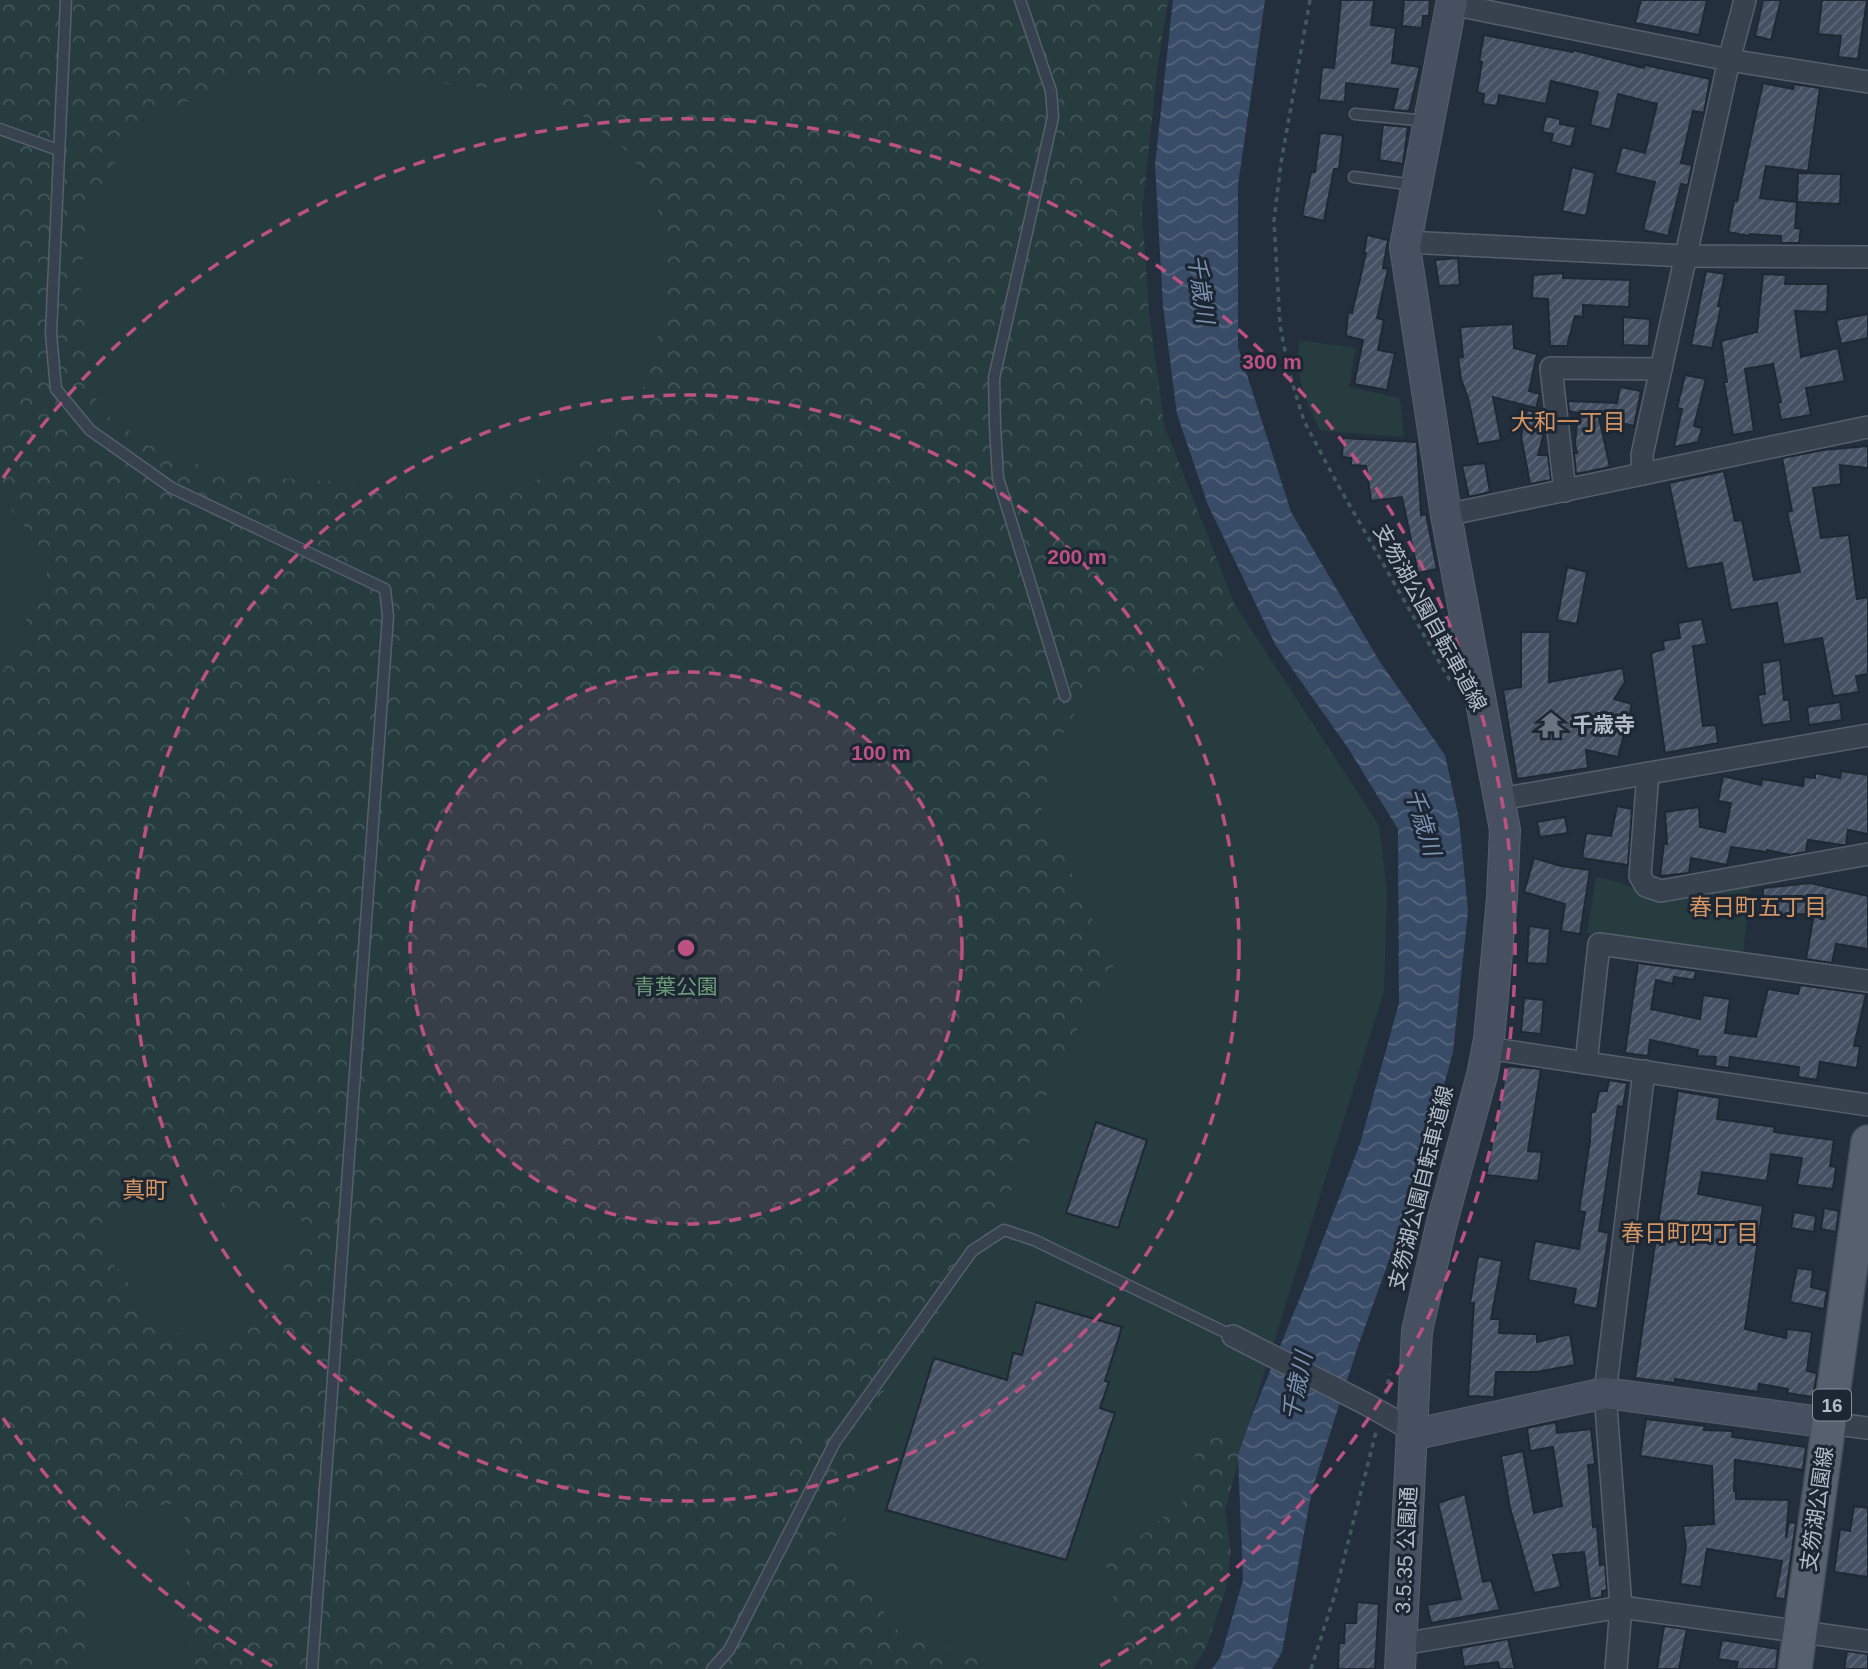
<svg xmlns="http://www.w3.org/2000/svg" width="1868" height="1669" viewBox="0 0 1868 1669" font-family="Arial,'Noto Sans JP',sans-serif">
	<style>
		.green { fill: #263c3f }
		.forest { fill: url(#forest-crowns); fill-rule: evenodd }
		.water { fill: url(#water-waves) }
		.building { fill: url(#building-hatch); stroke: #1f2835; stroke-width: 2 }
		.lines { fill: none; stroke-linecap: round; stroke-linejoin: round }
		.lane-casing { stroke: #565f6c; stroke-width: 13 }
		.street-casing { stroke: #565f6c; stroke-width: 24 }
		.secondary-casing { stroke: #565f6c; stroke-width: 32 }
		.primary-casing { stroke: #414a57; stroke-width: 36 }
		.path { stroke: #44595c; stroke-width: 3.5; stroke-dasharray: 5 5; stroke-linecap: butt }
		.lane { stroke: #38414e; stroke-width: 10 }
		.street { stroke: #38414e; stroke-width: 21 }
		.secondary { stroke: #465061; stroke-width: 30 }
		.primary { stroke: #56606e; stroke-width: 33 }
		.ring { fill: none; stroke: #bd5182; stroke-width: 3.5; stroke-dasharray: 12 9 }
		.labels { text-anchor: middle; stroke-width: 6; stroke-linejoin: round; paint-order: stroke }
		.shield { fill: #1d2633; stroke: #878f9c; stroke-width: 2 }
		.shield-label { font-size: 19px; font-weight: bold; fill: #b4bcc9 }
		.street-label { font-size: 21px; fill: #b4bcc9; stroke: #1d2633 }
		.poi-label { font-size: 21px; font-weight: bold; fill: #b4bcc9; stroke: #1d2633; text-anchor: start }
		.park-label { font-size: 21px; fill: #6b9a76; stroke: #1d2633 }
		.water-label { font-size: 23px; font-style: italic; fill: #7c92b1; stroke: #1d2633 }
		.neighbourhood-label { font-size: 23px; fill: #d59563; stroke: #1d2633 }
		.centre { fill: #bd5182; stroke: #1d2633; stroke-width: 3.5 }
		.ring-label { font-size: 21px; text-anchor: middle; font-weight: bold; fill: #bd5182; stroke: #1d2633; stroke-width: 6; stroke-linejoin: round; paint-order: stroke }
	</style>
	<defs>
		<pattern id="forest-crowns" width="20" height="18" patternUnits="userSpaceOnUse" patternTransform="scale(1.75)"><rect width="20" height="18" fill="#263c3f"/><path d="M2 6a3 3 0 1 1 6 0M12 15a3 3 0 1 1 6 0" fill="none" stroke="#435659"/></pattern>
		<pattern id="water-waves" width="16" height="10" patternUnits="userSpaceOnUse" patternTransform="scale(1.75)"><rect width="16" height="10" fill="#394c67"/><path d="M0 5q4-4 8 0t8 0" fill="none" stroke="#53647b"/></pattern>
		<pattern id="building-hatch" width="6" height="6" patternUnits="userSpaceOnUse" patternTransform="scale(1.75)"><rect width="6" height="6" fill="#455162"/><path d="M-1 1l2-2M0 6l6-6M5 7l2-2" fill="none" stroke="#5d6877"/></pattern>
	</defs>
	<rect width="100%" height="100%" fill="#242f3e"/>
	<g class="green">
		<path d="M0 0H1168L1157 70 1142 212 1149 312 1164 425 1234 603 1379 825 1387 892 1384 992 1246 1431 1225 1510 1231 1552 1225 1591 1206 1648 1193 1669H0Z"/>
		<path d="M1299 340 1356 348 1349 387 1400 398 1404 437 1321 431C1304 400 1295 376 1299 340Z"/>
		<path d="M1596 877 1618 882 1652 896 1750 884 1743 955 1587 933Z"/>
	</g>
	<g class="forest">
		<path d="M0 0H1168L1157 70 1142 212 1149 312 1164 425 1234 603 1242 648 1199 673H1099L1058 741 1041 807 1114 966 1057 1065 998 1225 852 1438 869 1476 833 1541 897 1630 1012 1669H190L184 1503 83 1512 87 1669H0V671L4 670 52 562 0 495ZM333 74 523 91 583 116 632 155 656 201 664 235 665 278 662 315 655 350 642 391 623 425 599 448 573 465 524 485 478 491 280 478 218 471 177 457 139 438 103 413 87 379 84 313 80 281 89 209 118 157 149 123 187 102 246 79ZM198 1168 209 1176 224 1208 258 1218 291 1213 308 1226 306 1233 285 1259 278 1305 270 1313 231 1338 206 1339 172 1331 135 1300 126 1278 103 1253 100 1230 108 1220 152 1195 175 1170Z"/>
		<path d="M1246 1431 1225 1510 1231 1552 1225 1591 1206 1648 1193 1669H1124L1129 1665 1106 1565 1186 1499 1198 1442Z"/>
	</g>
	<path class="water" d="M1173 0H1265L1238 184V347L1291 512 1380 662 1445 755 1459 819 1468 911 1453 1052 1418 1180 1357 1349 1312 1490 1282 1652 1272 1669H1212L1221 1656 1243 1580 1238 1455 1250 1420 1306 1283 1360 1144 1399 1003 1398 829 1348 748 1276 646 1208 505 1177 414 1163 306 1155 165Z"/>
	<g class="building">
		<path d="M1341 0H1374L1371 25 1396 28 1392 63 1420 67 1409 111 1393 110 1398 89 1346 83 1345 102 1319 100 1322 67 1334 68Z"/>
		<path d="M1404 0H1430L1429 16H1423L1422 28 1402 26Z"/>
		<path d="M1641 0H1707L1699 35 1635 23Z"/>
		<path d="M1763 0H1781L1771 40 1755 36Z"/>
		<path d="M1822 0H1867L1858 59 1838 57 1841 36 1818 34Z"/>
		<path d="M1484 35 1573 52V50L1644 68 1645 65 1710 79 1704 113 1693 111 1681 163 1692 165 1688 185 1681 184 1668 236 1643 230 1655 182 1615 173 1622 147 1645 153 1657 104 1618 94 1610 130 1590 125 1598 92 1551 81 1546 104 1499 95 1497 106 1483 104 1484 94 1477 92 1482 62 1479 61Z"/>
		<path d="M1763 83 1793 89 1794 84 1820 88 1808 171 1766 166 1760 198 1797 202 1795 228 1801 229 1799 243H1781V236L1750 234 1749 236 1728 232 1734 201H1737Z"/>
		<path d="M1546 116 1560 119V124L1576 127 1571 147 1551 142 1553 134 1542 132Z"/>
		<path d="M1383 125 1408 127 1403 164 1379 160Z"/>
		<path d="M1320 133 1343 135 1339 169H1334L1324 221 1302 216 1311 172H1315Z"/>
		<path d="M1572 167 1595 173 1586 216 1562 211Z"/>
		<path d="M1798 173 1841 174 1840 204 1797 202Z"/>
		<path d="M1367 235 1388 240 1383 268 1388 269 1377 318 1384 320 1378 350 1395 353 1387 390 1354 384 1363 340 1346 336 1348 312 1352 313 1366 253H1364Z"/>
		<path d="M1458 258 1460 285 1439 286 1435 260Z"/>
		<path d="M1706 271 1725 274 1718 306 1721 307 1712 348 1691 345Z"/>
		<path d="M1563 273V278L1630 280 1629 307 1583 305V317L1575 316 1567 346H1550L1548 299 1532 298 1533 275Z"/>
		<path d="M1763 274 1786 275 1785 284H1828L1827 312 1795 311 1801 357 1838 348 1845 381 1806 388 1811 415 1781 420 1778 403 1781 402 1773 364 1745 369 1754 431 1733 435 1724 382H1727L1721 341 1757 332Z"/>
		<path d="M1868 314V338L1841 344 1836 320Z"/>
		<path d="M1623 317 1650 319 1649 346 1623 345Z"/>
		<path d="M1513 324 1514 348 1537 354 1529 391 1540 394 1536 408 1493 397 1501 440 1478 444 1468 398 1461 379 1458 358 1463 357 1460 327Z"/>
		<path d="M1685 375 1706 379 1694 426 1702 428 1698 442 1674 447 1682 409 1677 408Z"/>
		<path d="M1620 387 1641 391 1634 426 1599 418 1610 467 1576 474 1574 453H1577L1575 444 1578 413 1569 411 1568 401 1617 403Z"/>
		<path d="M1527 410 1543 414 1545 430 1538 455H1548L1551 480 1530 484 1521 436Z"/>
		<path d="M1343 438 1417 442 1421 515 1426 514 1437 569 1418 573 1402 497 1371 501 1366 466 1351 465V458L1342 457Z"/>
		<path d="M1868 446V468L1840 465 1841 484 1813 488 1821 538 1849 535 1857 599 1868 597V674L1856 676 1859 692 1833 696 1822 638 1784 645 1777 603 1731 610 1722 563 1687 569 1669 483 1724 471 1735 521 1742 520 1754 580 1800 572 1787 512 1792 511 1782 458 1823 450Z"/>
		<path d="M1485 463 1490 492 1469 497 1462 466Z"/>
		<path d="M1567 567 1587 572 1577 624 1557 620Z"/>
		<path d="M1702 619 1707 644 1693 646 1703 726 1716 725 1718 743 1665 753 1651 653 1664 649 1663 641 1680 638 1678 623Z"/>
		<path d="M1521 632H1550L1549 682 1623 668 1625 682 1614 699 1632 704 1618 757 1586 750 1588 768 1517 779 1503 690 1521 687Z"/>
		<path d="M1780 660 1784 700H1789L1791 721 1762 725 1758 695 1765 694 1762 663Z"/>
		<path d="M1840 702 1842 720 1809 725 1807 707Z"/>
		<path d="M1841 771 1868 775V834L1848 830 1846 845H1842L1808 840 1806 852 1790 855 1767 850V852L1731 847 1727 865 1691 858 1689 873 1660 876 1664 843 1667 844 1665 812 1699 807 1700 827 1725 832 1731 803 1718 801 1723 776 1761 785 1762 779 1803 786 1804 777 1815 778V773L1840 778Z"/>
		<path d="M1617 806 1632 809 1628 865 1582 858 1586 833 1611 836Z"/>
		<path d="M1565 817 1568 833 1540 837 1537 822Z"/>
		<path d="M1534 858 1561 866 1590 870 1580 934 1561 931 1565 904 1524 892Z"/>
		<path d="M1810 883 1868 896V949L1836 944 1832 963 1806 959 1814 914 1763 915V888Z"/>
		<path d="M1529 926 1550 929 1547 964 1527 963Z"/>
		<path d="M1638 963 1696 971 1694 980 1674 977 1673 984 1656 980 1651 1009 1700 1019 1703 995 1730 999 1725 1033 1756 1037 1768 989 1798 994 1800 985 1866 994 1854 1046H1860L1857 1068 1820 1062 1817 1080 1798 1077 1799 1067 1730 1057 1729 1068 1715 1066 1716 1057 1697 1056 1698 1050 1650 1040 1648 1056 1625 1053Z"/>
		<path d="M1524 998 1544 1000 1541 1034 1521 1032Z"/>
		<path d="M1507 1066 1541 1069 1528 1151 1542 1152 1538 1181 1486 1175Z"/>
		<path d="M1609 1080 1627 1083 1623 1107 1618 1106 1599 1231 1609 1233 1597 1309 1573 1304 1576 1289 1528 1280 1535 1241 1579 1249 1585 1212 1579 1211 1590 1141 1591 1112H1595L1599 1091H1607Z"/>
		<path d="M1678 1091 1720 1098 1717 1119 1775 1127 1774 1132 1834 1140 1830 1166 1836 1167 1833 1189 1797 1185 1802 1158 1771 1154 1767 1181 1702 1172 1698 1194 1763 1206 1745 1329 1786 1338 1787 1329 1812 1332 1807 1371 1817 1373 1813 1397 1787 1393 1788 1389 1759 1384 1758 1392 1675 1379V1383L1635 1378Z"/>
		<path d="M1096 1122 1147 1140 1118 1228 1066 1213Z"/>
		<path d="M1824 1208 1839 1211 1836 1232 1821 1229Z"/>
		<path d="M1794 1212 1816 1216 1814 1232 1791 1228Z"/>
		<path d="M1478 1256 1502 1261 1491 1319H1500L1499 1333 1537 1334V1342L1570 1334 1575 1365 1536 1372H1496L1494 1397 1468 1396 1474 1303H1470Z"/>
		<path d="M1797 1268 1813 1270 1811 1287 1827 1291 1824 1309 1790 1302Z"/>
		<path d="M1036 1302 1122 1327 1105 1381 1109 1382 1100 1408 1115 1413 1066 1560 886 1510 934 1358 1007 1380 1013 1353 1022 1355Z"/>
		<path d="M1646 1419 1705 1426 1704 1430 1733 1431 1732 1437 1806 1447 1803 1470 1735 1460 1734 1491H1736V1499L1789 1500 1786 1538 1789 1522 1796 1523 1785 1599 1775 1598 1782 1561 1707 1549 1701 1587 1680 1584 1686 1547 1683 1526 1714 1524 1712 1466 1640 1456Z"/>
		<path d="M1556 1422 1557 1433 1591 1429 1595 1464 1588 1465 1593 1527 1597 1526 1600 1565 1605 1564 1607 1590 1602 1591V1597L1590 1599 1584 1552 1553 1555 1561 1587 1534 1593 1510 1508 1501 1456 1523 1451 1534 1513 1562 1506 1553 1447 1530 1451 1527 1428Z"/>
		<path d="M1465 1494 1483 1582 1491 1580 1500 1610 1431 1623 1427 1605 1461 1599 1438 1503Z"/>
		<path d="M1854 1506 1868 1508V1577L1834 1572 1840 1529 1850 1531Z"/>
		<path d="M1357 1602 1379 1604 1375 1669H1338L1339 1643H1344L1345 1623H1356Z"/>
		<path d="M1664 1626 1687 1629 1679 1669H1657Z"/>
		<path d="M1508 1639 1515 1669H1500L1498 1662 1464 1667 1461 1648Z"/>
		<path d="M1722 1640 1778 1649 1776 1669H1736L1738 1662 1718 1659Z"/>
		<path d="M1847 1651 1868 1654V1669H1844Z"/>
	</g>
	<g class="lines">
		<defs>
			<g id="lane">
				<path d="M66 0 51 334 56 389 90 430 172 488 385 589 388 616 312 1669"/>
				<path d="M1020 0 1051 91 1053 117 994 378 995 426 998 478 1065 696"/>
				<path d="M1355 114 1426 121"/>
				<path d="M0 129 58 150"/>
				<path d="M1354 177 1414 185"/>
				<path d="M712 1669 729 1650 835 1442 972 1251 1004 1230 1034 1240 1233 1336"/>
			</g>
			<g id="street">
				<path d="M1451 4 1729 60 1868 82"/>
				<path d="M1406 242 1686 256 1868 257"/>
				<path d="M1643 474 1642 455 1729 60 1745 0"/>
				<path d="M1565 491 1551 368 1661 369"/>
				<path d="M1446 515 1868 427"/>
				<path d="M1648 773 1640 876 1646 886 1661 891 1868 854"/>
				<path d="M1500 799 1868 735"/>
				<path d="M1487 1048 1868 1105"/>
				<path d="M1586 1063 1599 944 1868 981"/>
				<path d="M1233 1336 1368 1405 1412 1430"/>
				<path d="M1829 1423 1868 1428"/>
				<path d="M1402 1644 1621 1607 1868 1641"/>
				<path d="M1616 1669 1621 1607 1605 1393 1644 1071"/>
			</g>
			<g id="secondary">
				<path d="M1412 1430 1425 1432 1605 1393 1829 1423"/>
				<path d="M1400 1669 1417 1331 1442 1222 1482 1075 1489 1039 1502 898 1505 830 1446 515 1405 247 1452 0"/>
			</g>
			<path id="primary" d="M1795 1669 1868 1142"/>
		</defs>
		<use href="#lane" class="lane-casing"/>
		<use href="#street" class="street-casing"/>
		<use href="#secondary" class="secondary-casing"/>
		<use href="#primary" class="primary-casing"/>
		<g class="path">
			<path d="M1310 0 1281 163 1274 221 1280 325 1289 372 1304 421 1338 485 1452 684"/>
			<path d="M1385 1394 1390 1374"/>
			<path d="M1311 1669 1335 1594 1376 1432"/>
		</g>
		<use href="#lane" class="lane"/>
		<use href="#street" class="street"/>
		<use href="#secondary" class="secondary"/>
		<use href="#primary" class="primary"/>
	</g>
	<circle cx="686" cy="948" r="276" fill="#bd5182" fill-opacity=".12"/>
	<g class="ring">
		<circle cx="686" cy="948" r="276"/>
		<circle cx="686" cy="948" r="553"/>
		<path d="M272 1666A829 829 0 0 1 3 1418M3 478A829 829 0 1 1 1100 1666"/>
	</g>
	<defs>
		<symbol id="temple-bare" viewBox="-9 -9 18 18"><path d="M0-6L5-2H3V0L6.5 2.5H4V6H1.5V3h-3V6H-4V2.5H-6.5L-3 0V-2H-5Z" fill="#6b7280" stroke="#1d2633" stroke-width="2.5" paint-order="stroke"/></symbol>
	</defs>
	<g fill-rule="evenodd">
		<use href="#temple-bare" x="1532" y="706" width="38" height="38"/>
	</g>
	<g class="labels">
		<rect class="shield" x="1813" y="1389.5" width="38" height="31" rx="5"/>
		<g class="shield-label">
			<text x="1832" y="1412">16</text>
		</g>
		<g class="street-label">
			<text transform="translate(1430 618) rotate(61)" y="7">支笏湖公園自転車道線</text>
			<text transform="translate(1421 1188) rotate(-76)" y="7">支笏湖公園自転車道線</text>
			<text transform="translate(1817 1509) rotate(-82)" y="7">支笏湖公園線</text>
			<text transform="translate(1406 1550) rotate(-87)" y="7">3.5.35 公園通</text>
		</g>
		<g class="poi-label">
			<text x="1572" y="732">千歳寺</text>
		</g>
		<g class="park-label">
			<text x="676" y="994">青葉公園</text>
		</g>
		<g class="water-label">
			<text transform="translate(1201 289) rotate(82)" y="8">千歳川</text>
			<text transform="translate(1423 822) rotate(73)" y="8">千歳川</text>
			<text transform="translate(1297 1386) rotate(-78)" y="8">千歳川</text>
		</g>
		<g class="neighbourhood-label">
			<text x="1568" y="430">大和一丁目</text>
			<text x="1758" y="915">春日町五丁目</text>
			<text x="145" y="1198">真町</text>
			<text x="1690" y="1241">春日町四丁目</text>
		</g>
	</g>
	<circle cx="686" cy="948" r="10" class="centre"/>
	<g class="ring-label">
		<text x="1272" y="369">300 m</text>
		<text x="1077" y="564">200 m</text>
		<text x="881" y="760">100 m</text>
	</g>
</svg>
